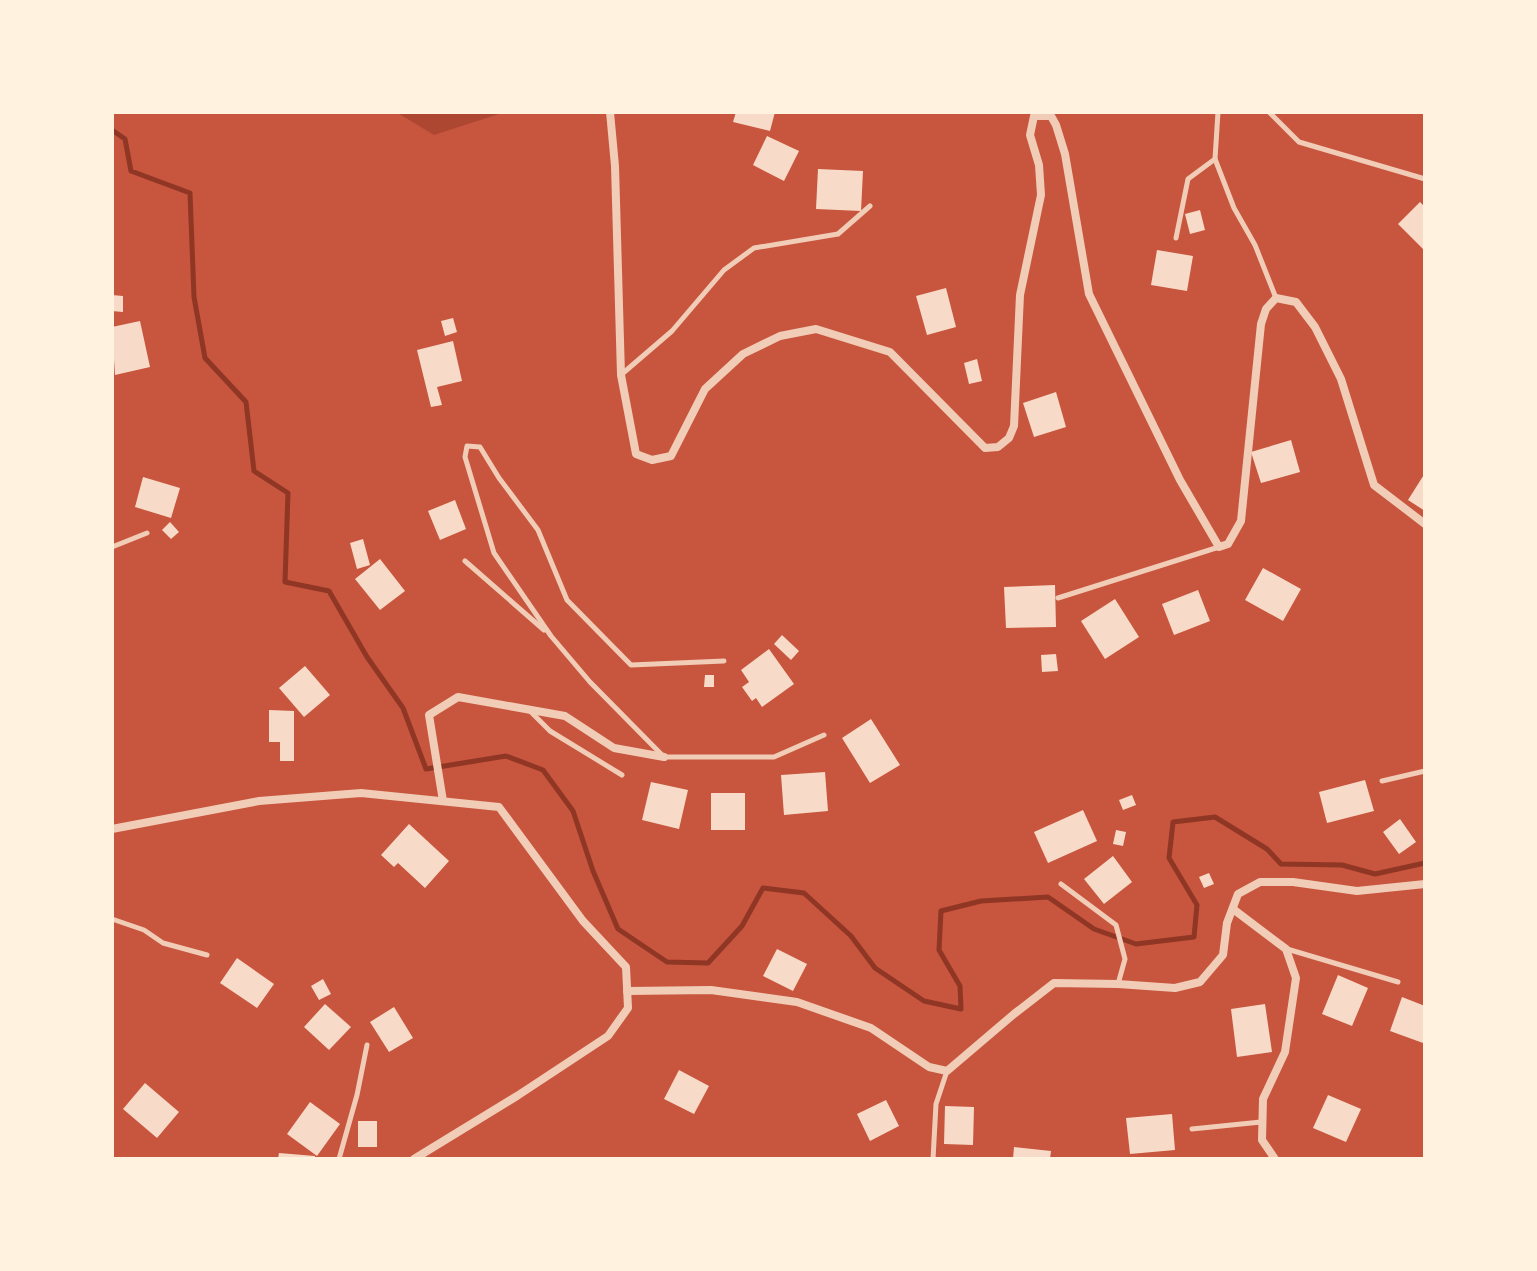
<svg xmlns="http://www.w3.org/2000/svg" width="1537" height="1271" viewBox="0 0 1537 1271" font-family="Roboto,sans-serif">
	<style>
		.green { fill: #ae4732 }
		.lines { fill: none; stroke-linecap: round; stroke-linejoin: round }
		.stream { stroke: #8f3625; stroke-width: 5 }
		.building { fill: #f7dbc8 }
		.service { stroke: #f1ccb7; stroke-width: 5 }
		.minor { stroke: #f1ccb7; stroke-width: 8 }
	</style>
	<rect width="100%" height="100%" fill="#c8553d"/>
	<path class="green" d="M396 112H505L434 135Z"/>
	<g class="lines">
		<path class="stream" d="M112 130 125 139 131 171 190 193 194 297 205 358 246 402 254 471 288 493 285 582 329 591 367 657 403 708 426 769 506 756 543 770 573 811 593 871 618 929 667 962 708 963 742 926 763 888 804 893 851 936 875 968 924 1001 961 1009 960 986 939 950 941 911 981 901 1048 897 1094 929 1136 944 1194 937 1197 905 1169 858 1173 822 1215 817 1267 849 1281 864 1342 865 1375 874 1425 863"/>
	</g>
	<g class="building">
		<path d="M736 112H775L770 131 733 122Z"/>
		<path d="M767 136 799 151 784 181 753 165Z"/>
		<path d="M818 169 863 171 861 211 816 209Z"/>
		<path d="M1420 202 1425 207V251L1398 224Z"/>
		<path d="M1200 210 1205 230 1190 234 1185 214Z"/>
		<path d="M1157 250 1193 256 1187 291 1151 285Z"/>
		<path d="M946 288 956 327 927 335 916 296Z"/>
		<path d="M112 295 123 296V312L112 311Z"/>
		<path d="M453 318 457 332 445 336 441 321Z"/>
		<path d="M140 321 150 367 115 375 112 327Z"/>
		<path d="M453 341 462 381 437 387 442 405 431 407 417 350Z"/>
		<path d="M977 359 982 381 969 384 964 363Z"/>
		<path d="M1056 392 1066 427 1034 437 1023 403Z"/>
		<path d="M1291 440 1300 472 1261 483 1251 452Z"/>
		<path d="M1425 473V511L1408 500Z"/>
		<path d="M143 477 180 488 171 518 135 507Z"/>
		<path d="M455 500 466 529 440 540 428 511Z"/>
		<path d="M170 522 179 532 171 539 162 530Z"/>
		<path d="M363 539 370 565 357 569 350 543Z"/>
		<path d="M380 559 405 591 380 610 355 579Z"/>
		<path d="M1263 568 1301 589 1283 621 1245 600Z"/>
		<path d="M1055 585 1056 627 1006 628 1004 587Z"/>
		<path d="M1198 590 1210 621 1174 635 1162 604Z"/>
		<path d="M1115 599 1139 637 1105 659 1081 621Z"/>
		<path d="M782 635 799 651 791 660 774 644Z"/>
		<path d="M769 649 794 684 762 707 756 698 752 701 742 687 749 682 741 670Z"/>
		<path d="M1056 654 1058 671 1042 672 1041 655Z"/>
		<path d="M305 666 330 695 304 717 279 688Z"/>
		<path d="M705 675H714V687H704Z"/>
		<path d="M269 710 294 711V761H280V742H269Z"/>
		<path d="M871 719 900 765 870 783 842 738Z"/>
		<path d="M825 772 828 811 784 815 781 775Z"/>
		<path d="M1365 780 1374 811 1327 823 1319 792Z"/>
		<path d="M651 782 688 790 679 829 642 820Z"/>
		<rect x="711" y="793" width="34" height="37"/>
		<path d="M1132 795 1136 805 1123 810 1119 800Z"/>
		<path d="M1083 810 1097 841 1048 863 1034 832Z"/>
		<path d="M1400 819 1416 842 1399 854 1383 832Z"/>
		<path d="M409 824 449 861 425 888 398 863 394 867 381 855Z"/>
		<path d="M1116 830 1126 832 1123 846 1113 844Z"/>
		<path d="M1113 856 1132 882 1104 904 1084 879Z"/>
		<path d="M1209 873 1214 884 1204 888 1199 877Z"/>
		<path d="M777 949 807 964 793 991 763 976Z"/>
		<path d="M237 958 274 984 257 1008 220 983Z"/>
		<path d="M1338 975 1368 988 1352 1026 1322 1014Z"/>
		<path d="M323 979 331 994 319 1000 311 986Z"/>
		<path d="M1402 997 1425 1006 1423 1043 1390 1031Z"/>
		<path d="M325 1004 351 1027 329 1050 304 1027Z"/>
		<path d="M1265 1004 1272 1052 1237 1057 1231 1009Z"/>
		<path d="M394 1007 413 1038 389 1052 370 1022Z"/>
		<path d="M679 1070 709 1086 694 1114 664 1099Z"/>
		<path d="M145 1083 179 1112 157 1138 123 1109Z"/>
		<path d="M1328 1095 1361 1109 1346 1142 1313 1128Z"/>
		<path d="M886 1100 899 1126 870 1141 857 1114Z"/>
		<path d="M310 1102 340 1124 317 1156 287 1134Z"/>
		<path d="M945 1106 974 1107 973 1145 944 1144Z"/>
		<path d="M1172 1114 1175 1150 1130 1154 1126 1118Z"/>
		<rect x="358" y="1121" width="19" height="26"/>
		<path d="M1014 1147 1051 1151 1050 1159H1013Z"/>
		<path d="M279 1153 315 1156V1159H278Z"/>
	</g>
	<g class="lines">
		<g class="service">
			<path d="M1218 112 1215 159 1234 208 1255 245 1276 298"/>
			<path d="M1269 112 1299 142 1425 179"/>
			<path d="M1176 238 1188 179 1215 159"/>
			<path d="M622 374 672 331 724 270 754 248 838 234 870 206"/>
			<path d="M112 547 147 533"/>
			<path d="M465 561 544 630"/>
			<path d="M1058 598 1219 547"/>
			<path d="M724 661 631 665 567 600 538 530 499 478 480 447 467 446 465 457 494 553 551 636 590 682 664 757H774L824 735"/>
			<path d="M529 710 550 731 622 775"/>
			<path d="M1382 781 1425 771"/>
			<path d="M1061 884 1116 925 1125 959 1118 984"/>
			<path d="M112 919 144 930 163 943 207 955"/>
			<path d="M1287 949 1398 982"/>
			<path d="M1192 1129 1261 1122"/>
			<path d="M339 1159 357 1095 367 1045"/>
			<path d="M933 1159 936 1104 947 1071"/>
		</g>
		<g class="minor">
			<path d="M610 112 615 166 621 375 636 454 652 460 671 456 705 389 743 354 780 336 816 329 890 352 985 448 998 447 1009 438 1014 426 1020 295 1041 195 1039 165 1030 135 1034 116H1051L1056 125 1065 154 1089 294 1180 480 1219 547 1228 544 1241 521 1261 324 1266 309 1276 298 1296 302 1315 327 1341 379 1374 485 1425 524"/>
			<path d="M443 801 429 715 458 697 565 716 614 748 664 757"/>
			<path d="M112 829 259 801 361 793 499 807 583 921 626 967 628 1008 608 1036 517 1096 414 1159"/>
			<path d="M1233 909 1286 949 1296 978 1285 1052 1263 1099 1262 1140 1275 1159"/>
			<path d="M627 991 711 990 797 1002 871 1028 929 1067 947 1071 1014 1014 1054 983 1118 984 1175 988 1200 982 1223 955 1227 923 1238 894 1260 882H1293L1357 891 1425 884"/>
		</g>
	</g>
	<rect width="1537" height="1271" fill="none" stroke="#fff3e0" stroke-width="228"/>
</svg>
